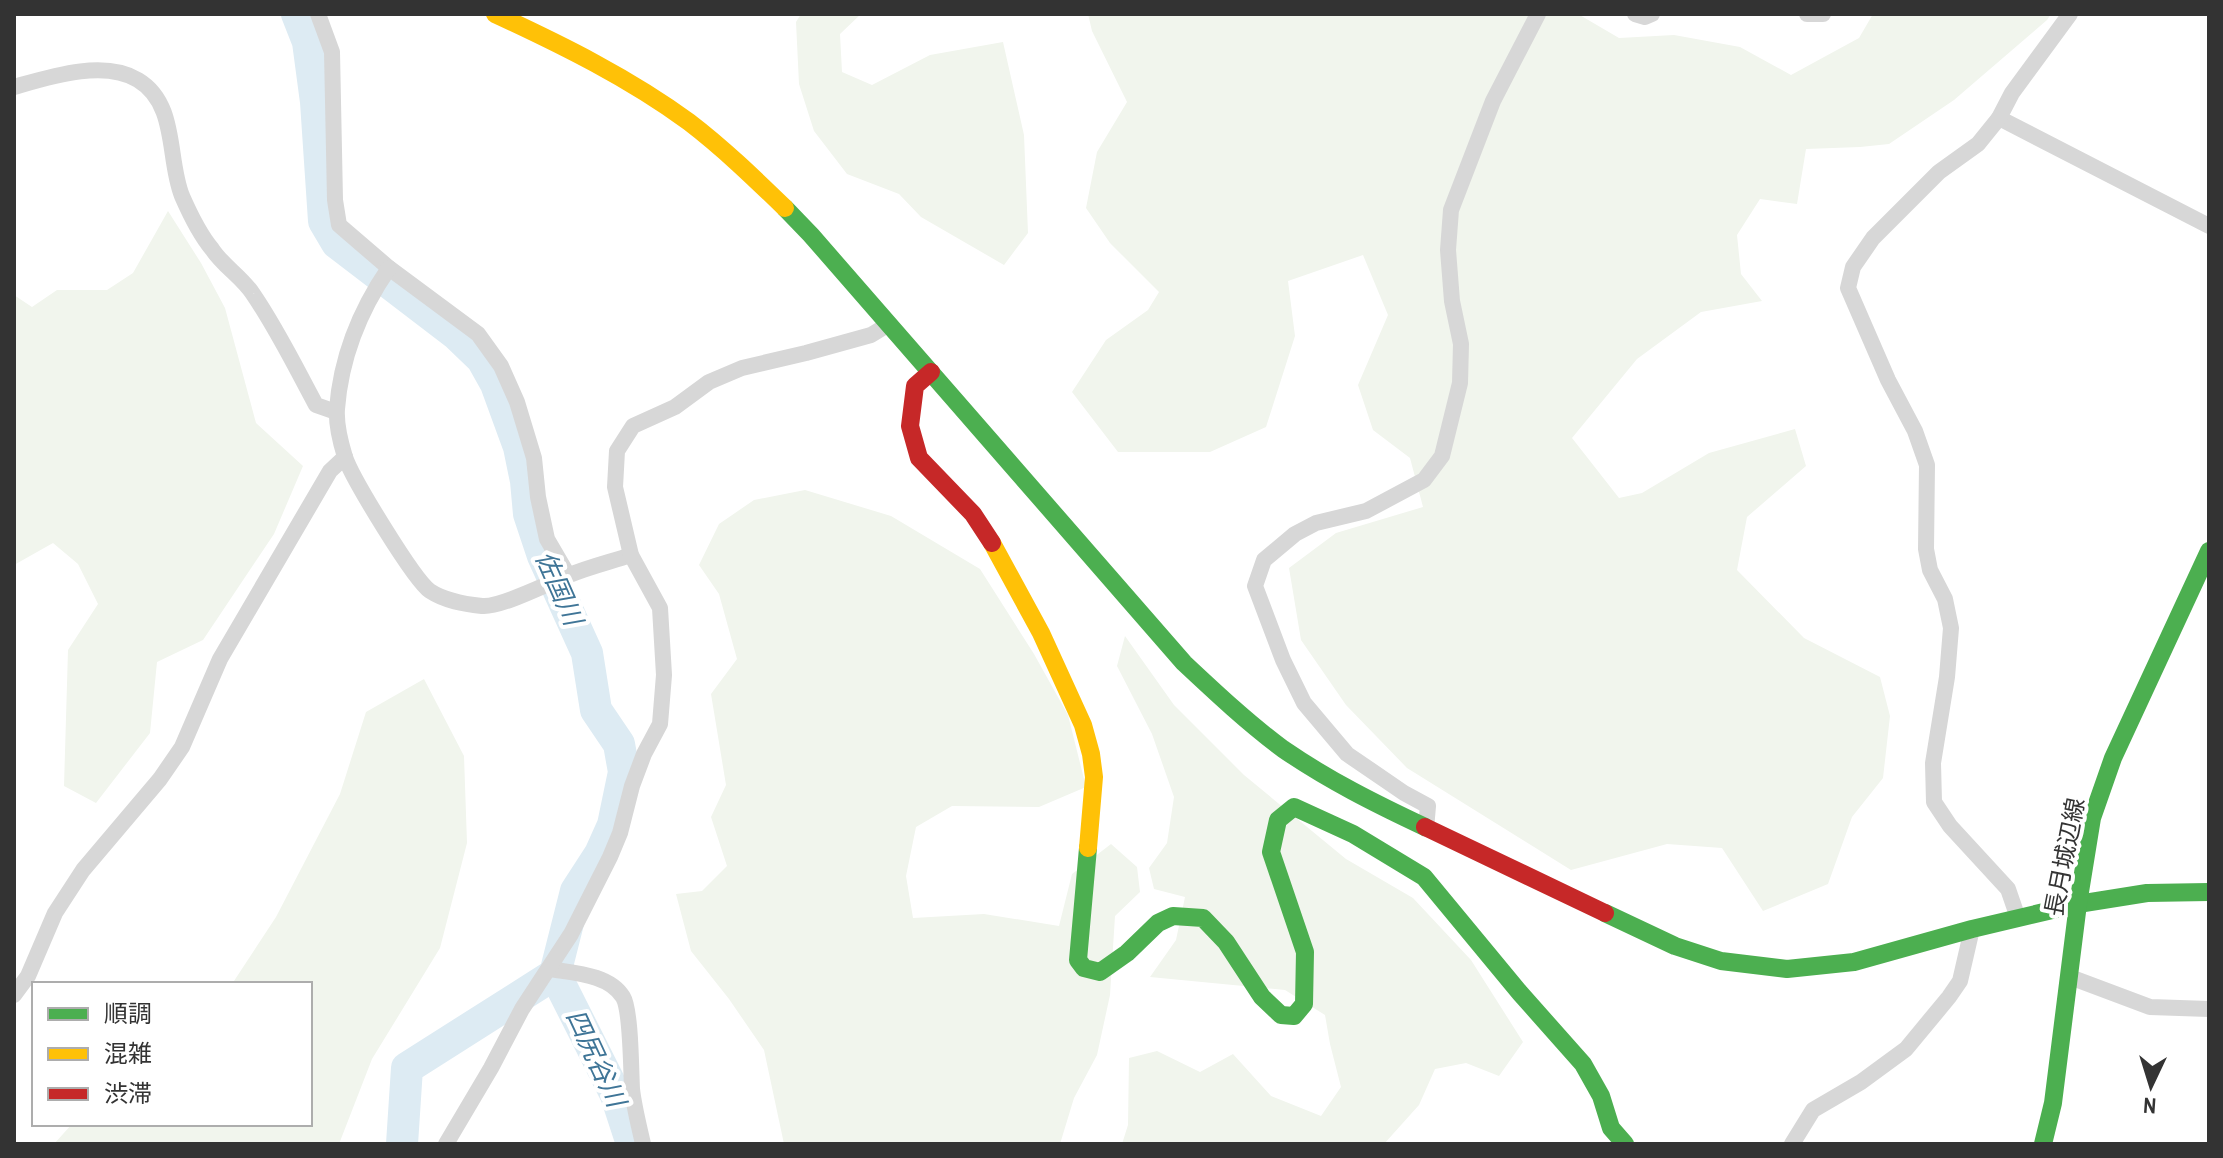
<svg xmlns="http://www.w3.org/2000/svg" width="2223" height="1158" viewBox="0 0 2223 1158" font-family="'Archivo Narrow','Noto Sans JP',sans-serif">
	<style>
		.green { fill: #f1f5ed }
		.lines { fill: none; stroke-linecap: round; stroke-linejoin: round }
		.river { stroke: #ddebf3; stroke-width: 32 }
		.street { stroke: #d7d7d7; stroke-width: 16 }
		.fast { stroke: #4caf50; stroke-width: 18 }
		.slow { stroke: #ffc107; stroke-width: 18 }
		.jam { stroke: #c62828; stroke-width: 18 }
		.labels { text-anchor: middle; stroke-width: 8; stroke-linejoin: round; paint-order: stroke }
		.street-label { font-size: 24px; fill: #333; stroke: #fff }
		.water-label { font-size: 26px; font-style: italic; fill: #3f7597; stroke: #fff }
	</style>
	<rect width="100%" height="100%" fill="#fff"/>
	<g class="green">
		<path d="M801 14H861L840 34 842 72 872 85 930 55 1003 42 1024 135 1028 233 1004 265 921 217 899 194 847 174 814 131 799 84 796 22Z"/>
		<path d="M1088 14H1578L1619 38 1674 35 1740 47 1791 75 1859 38 1873 14H2051L2047 20 1954 100 1889 144 1860 147 1806 149 1797 204 1760 199 1737 235 1741 274 1762 301 1701 312 1637 359 1572 438 1619 498 1642 493 1709 453 1795 429 1806 466 1747 517 1737 570 1804 638 1880 677 1890 716 1883 778 1852 817 1828 884 1763 911 1722 848 1667 844 1571 870 1407 768 1346 705 1301 640 1289 568 1336 533 1423 507 1410 458 1373 430 1358 385 1388 315 1363 255 1288 281 1295 336 1266 427 1210 452H1118L1072 392 1106 340 1148 310 1159 292 1110 243 1086 208 1097 152 1127 102 1092 31Z"/>
		<path d="M168 211 201 263 225 308 256 423 303 466 274 534 203 640 157 662 150 733 96 803 64 786 68 650 98 604 78 564 53 543 14 565V295L32 307 57 290H107L133 273Z"/>
		<path d="M805 490 891 516 980 569 1034 654 1068 715 1086 787 1039 807 952 806 916 827 906 876 913 918 984 914 1059 926 1072 874 1111 844 1137 867 1140 892 1115 916 1110 995 1097 1055 1074 1098 1060 1144H784L764 1050 729 999 691 951 676 894 702 891 727 866 711 817 726 785 711 694 737 659 719 594 699 565 719 524 754 500Z"/>
		<path d="M1125 636 1174 705 1244 775 1346 859 1413 898 1471 960 1523 1042 1499 1076 1466 1063 1435 1069 1419 1105 1384 1144H1122L1128 1125 1129 1058 1157 1051 1200 1072 1233 1054 1271 1096 1321 1116 1341 1087 1330 1044 1325 1015 1285 990 1150 977 1176 940 1185 897 1154 889 1149 868 1167 843 1174 797 1152 734 1117 666Z"/>
		<path d="M424 679 464 756 467 843 440 948 372 1059 339 1144H271L270 1142 241 1144H54L72 1124H310V984H232L276 917 340 794 366 712Z"/>
	</g>
	<g class="lines">
		<g class="river">
			<path d="M297 14 308 42 316 102 324 221 337 243 456 334 482 359 496 384 519 447 526 481 529 514 543 556 587 653 596 710 619 744 624 772 613 825 600 854 576 891 555 974 407 1068 402 1144"/>
			<path d="M555 974 616 1095 632 1144"/>
		</g>
		<g class="street">
			<path d="M318 14 332 52 335 200 339 225 389 268 478 334 501 366 517 402 534 458 538 497 547 539 568 575"/>
			<path d="M1635 14 1645 17 1652 14"/>
			<path d="M1807 14H1823"/>
			<path d="M14 87C49 77 104 59 138 80 178 104 167 159 182 196 189 212 201 236 212 249 223 266 242 277 253 294 277 329 296 368 316 405L336 412"/>
			<path d="M1999 118 2209 226"/>
			<path d="M389 268C360 310 341 357 337 409 336 423 341 444 345 457 352 478 414 580 430 591 445 601 464 604 482 606 500 608 548 583 567 576 588 567 610 562 631 555"/>
			<path d="M1426 829 1428 806 1404 793 1347 754 1304 703 1283 660 1255 586 1264 560 1295 534 1316 523 1366 511 1424 480 1442 456 1460 383 1461 344 1452 301 1448 250 1451 210 1493 101 1538 14"/>
			<path d="M2018 918 2008 889 1950 826 1934 802 1933 763 1947 677 1951 628 1945 599 1930 570 1926 549 1927 465 1915 431 1888 380 1848 288 1853 267 1873 238 1939 172 1978 144 1999 118 2012 93 2070 14"/>
			<path d="M550 969C573 973 609 974 623 997 631 1010 631 1070 632 1089 634 1107 639 1126 643 1144"/>
			<path d="M2070 977 2150 1007 2209 1009"/>
			<path d="M14 995 28 976 55 913 83 870 160 779 182 747 220 659 330 471 345 457"/>
			<path d="M446 1144 491 1068 522 1009 571 934 610 857 620 833 632 786 644 754 660 724 664 675 660 608 631 555 615 487 617 451 633 426 675 407 709 382 742 368 806 353 871 335 889 324"/>
			<path d="M1792 1144 1813 1110 1861 1082 1906 1049 1949 997 1960 981 1972 929"/>
		</g>
		<g class="fast">
			<path d="M785 208 811 235 1184 663C1216 693 1248 723 1283 749 1328 780 1376 804 1425 827"/>
			<path d="M1088 848 1078 960 1084 968 1100 972 1127 953 1158 923 1173 916 1203 918 1226 942 1262 997 1281 1015 1294 1016 1304 1004 1305 952 1271 852 1278 820 1294 807 1353 834 1424 877 1520 993 1583 1064 1601 1096 1611 1128 1625 1144"/>
			<path d="M1605 913 1675 946 1721 961 1787 969 1854 962 1972 929 2078 904 2147 893 2209 892"/>
			<path d="M2043 1144 2053 1103 2078 904 2092 818 2113 758 2209 551"/>
		</g>
		<g class="slow">
			<path d="M495 14C562 45 629 78 689 122 723 148 754 178 785 208"/>
			<path d="M992 543 1041 633 1083 725 1091 754 1094 777 1088 848"/>
		</g>
		<g class="jam">
			<path d="M931 372 915 386 910 426 919 458 973 514 992 543"/>
			<path d="M1425 827 1605 913"/>
		</g>
	</g>
	<g class="labels">
		<g class="street-label">
			<text transform="translate(2065 857) rotate(-79)" y="8">長月城辺線</text>
		</g>
		<g class="water-label">
			<text transform="translate(559 588) rotate(66)" y="9">佐国川</text>
			<text transform="translate(596 1058) rotate(65)" y="9">四尻谷川</text>
		</g>
	</g>
	<rect width="2223" height="1158" fill="none" stroke="#333333" stroke-width="32"/>
	<rect x="32" y="982" width="280" height="144" fill="#ffffff" stroke="#adadad" stroke-width="2"/>
	<rect x="48" y="1008" width="40" height="12" fill="#4caf50" stroke="#adadad" stroke-width="2"/>
	<text x="104" y="1022" font-size="24" fill="#333333">順調</text>
	<rect x="48" y="1048" width="40" height="12" fill="#ffc107" stroke="#adadad" stroke-width="2"/>
	<text x="104" y="1062" font-size="24" fill="#333333">混雑</text>
	<rect x="48" y="1088" width="40" height="12" fill="#c62828" stroke="#adadad" stroke-width="2"/>
	<text x="104" y="1102" font-size="24" fill="#333333">渋滞</text>
	<g transform="translate(2151 1086) rotate(184)" stroke="#ffffff" stroke-width="6" paint-order="stroke">
	<path d="M0-6L14 30L0 20L-14 30Z" fill="#333333"/>
	<text y="-12" font-size="22" font-weight="bold" text-anchor="middle" fill="#333333">N</text>
	</g>
</svg>
